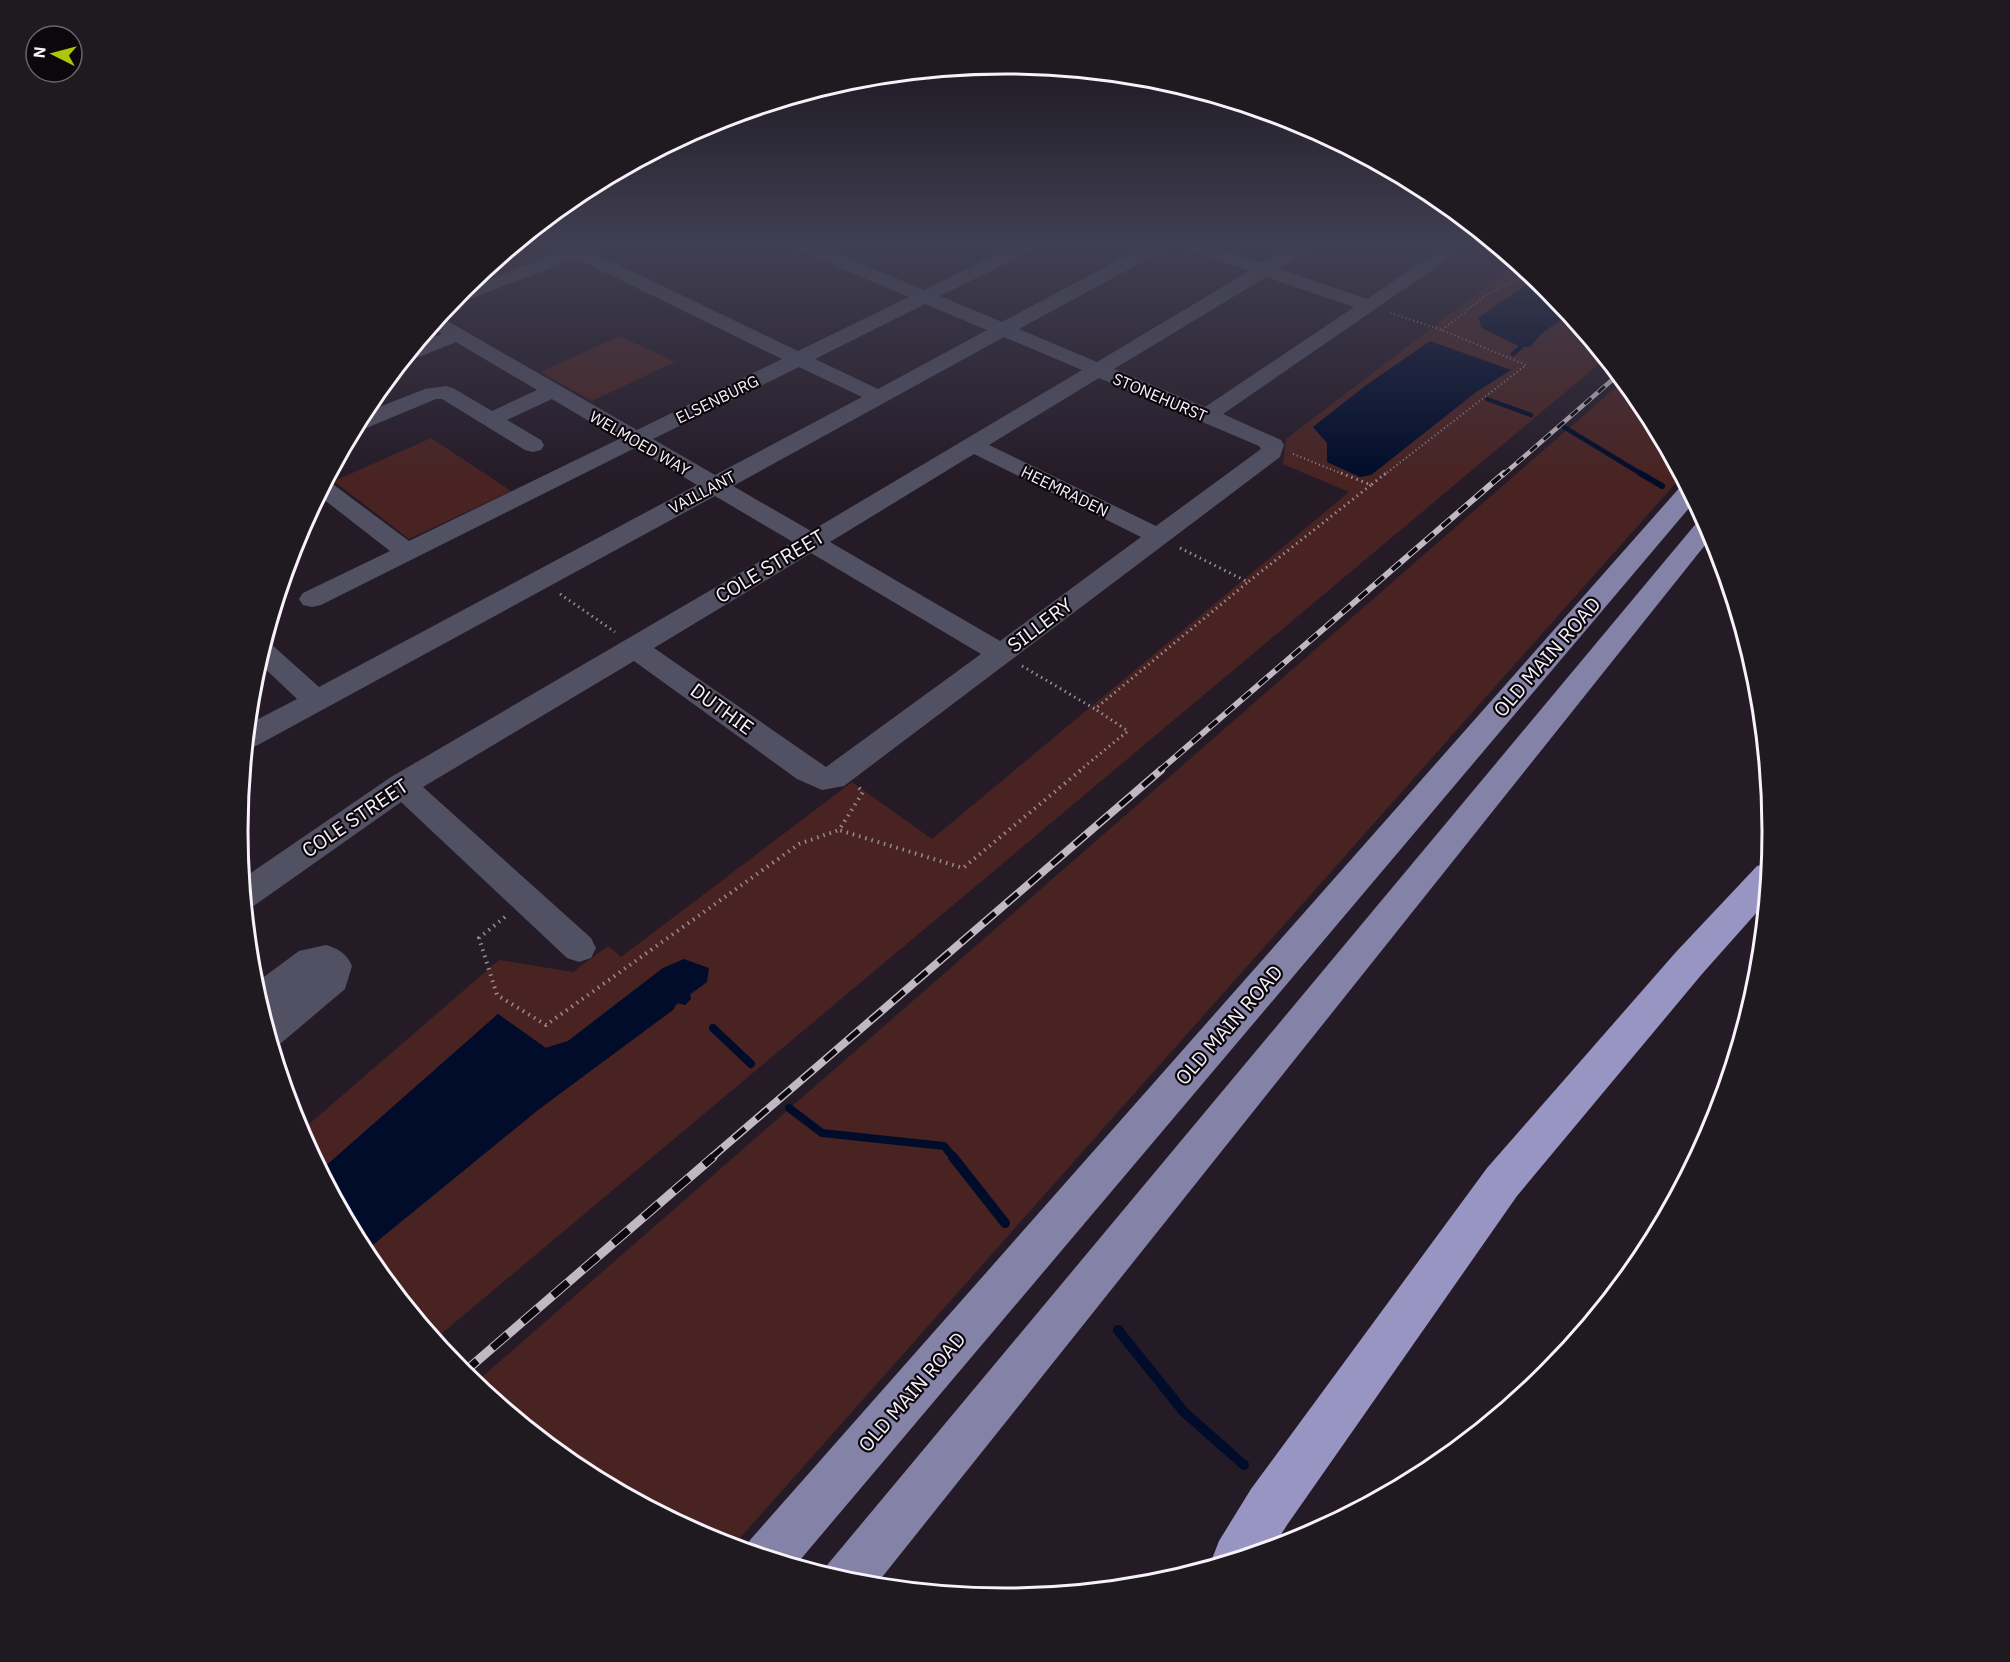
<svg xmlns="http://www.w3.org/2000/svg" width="2010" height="1662" viewBox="0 0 2010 1662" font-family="'IBM Plex Sans',sans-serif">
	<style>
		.green { fill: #492322; fill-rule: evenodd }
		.water { fill: #000c2a }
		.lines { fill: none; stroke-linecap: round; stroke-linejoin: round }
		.stream-far3 { stroke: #000c2a; stroke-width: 4.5 }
		.stream-far2 { stroke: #000c2a; stroke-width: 6 }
		.stream-far1 { stroke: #000c2a; stroke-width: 8 }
		.stream { stroke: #000c2a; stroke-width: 10 }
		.path-far2 { stroke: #958d97; stroke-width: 2; stroke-dasharray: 1 3; stroke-linecap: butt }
		.path-far1 { stroke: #958d97; stroke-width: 3; stroke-dasharray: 1.5 4; stroke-linecap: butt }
		.path { stroke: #958d97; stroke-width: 4; stroke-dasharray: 1.5 5; stroke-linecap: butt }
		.minor { fill: #525163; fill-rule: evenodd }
		.major { fill: #8582a8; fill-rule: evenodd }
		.highway { fill: #9995c3; fill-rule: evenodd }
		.rail-far3-casing { stroke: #c0b8c2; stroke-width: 4.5 }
		.rail-far2-casing { stroke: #c0b8c2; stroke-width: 6 }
		.rail-far1-casing { stroke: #c0b8c2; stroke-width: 8 }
		.rail-casing { stroke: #c0b8c2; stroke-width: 9 }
		.rail-far3 { stroke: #0b070c; stroke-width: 3; stroke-dasharray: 9; stroke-linecap: butt }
		.rail-far2 { stroke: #0b070c; stroke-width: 4; stroke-dasharray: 11; stroke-linecap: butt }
		.rail-far1 { stroke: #0b070c; stroke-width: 5; stroke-dasharray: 15; stroke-linecap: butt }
		.rail { stroke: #0b070c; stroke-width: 7; stroke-dasharray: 20; stroke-linecap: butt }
		.labels { text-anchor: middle; stroke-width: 4.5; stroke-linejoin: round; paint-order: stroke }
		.far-street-label { font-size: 16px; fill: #f7f1f9; stroke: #0b070c }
		.street-label { font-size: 20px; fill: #f7f1f9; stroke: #0b070c }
		.rim { fill: none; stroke: #f7f1f9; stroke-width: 3 }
	</style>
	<rect width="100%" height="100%" fill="#251b27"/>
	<g class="green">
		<path d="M1520 265 1536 278 1482 328 1521 347H1530L1541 334 1569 314 1606 358 434 1340 364 1252 538 1110 707 982 663 968 568 1041 545 1048 498 1014 320 1171 300 1132 499 960 573 972 608 946 621 957 852 782 932 839 1349 492 1283 464 1286 439 1512 267ZM1430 342 1511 370 1476 392 1371 475 1327 462V443L1313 427 1365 386Z"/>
		<path d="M620 336 675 362 592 401 540 372Z"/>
		<path d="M1624 380 1644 405 1682 476 732 1547 711 1540 578 1469 474 1384Z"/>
		<path d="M431 438 511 491 409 539 334 481Z"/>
	</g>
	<g class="water">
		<path d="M1536 278 1548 288 1569 314 1541 334 1530 347H1521L1482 328 1478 318Z"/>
		<path d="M1430 341 1511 370 1476 392 1371 475 1360 477 1327 462V443L1313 427 1365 386Z"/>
		<path d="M684 959 709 968 707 982 690 994 691 999 685 1005 677 1003 673 1010 538 1110 364 1252 320 1171 498 1014 546 1048 568 1041 663 968Z"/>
	</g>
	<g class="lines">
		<g class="stream-far3">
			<path d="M1513 354 1521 347"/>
			<path d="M1487 399 1531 415"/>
			<path d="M1564 427 1643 475"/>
		</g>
		<path class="stream-far2" d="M1640 473 1662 486"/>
		<g class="stream-far1">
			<path d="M713 1028 751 1064"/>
			<path d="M789 1108 822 1133 944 1146 954 1158"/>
		</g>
		<g class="stream">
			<path d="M953 1157 1005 1223"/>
			<path d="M1118 1330 1184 1412 1244 1465"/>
		</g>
		<g class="path-far2">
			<path d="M1442 330 1486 295 1529 273"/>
			<path d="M1293 454 1345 475"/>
			<path d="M1384 475 1526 365 1442 330 1390 313"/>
		</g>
		<g class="path-far1">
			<path d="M1341 473 1371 485 1386 473"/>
			<path d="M1180 548 1248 582 1371 485"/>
			<path d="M560 594 615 632"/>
			<path d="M1022 666 1095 709 1248 582"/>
			<path d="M1079 771 1128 731 1095 709"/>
		</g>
		<g class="path">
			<path d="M859 788 863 792 839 830 963 868 1081 770"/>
			<path d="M505 917 479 938 497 995 546 1025 799 844 839 830"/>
		</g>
		<g class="minor">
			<path d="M576 246H601L592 252 798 351 909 297 798 250 795 246H819L924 290 1013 246H1036L1033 250 940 296 1002 322 1145 246H1167L1164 250 1019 329 1097 362 1249 271 1188 250 1185 246H1211L1262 263 1291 246H1313L1279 269 1367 299 1440 250H1452L1455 254 1223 414 1281 440 1284 445 1280 457 844 786 822 790 797 779 634 661 423 787 591 938 596 948 591 958 579 962 567 958 401 802 255 905 245 909 242 879 391 777 793 542 715 496 256 746 245 749 247 725 297 699 258 662 264 642 271 644 319 687 697 485 635 448 321 605 312 607 303 605 299 599 303 593 390 551 318 495 326 481 330 482 409 541 619 439 552 399 507 420 541 440 544 445 541 450 533 452 525 450 442 399H436L364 429 353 430 361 414 425 389 446 386 453 388 492 411 537 390 456 342 414 359 403 360 416 344 442 334 430 326 439 316 637 430 782 359 576 258 460 303 449 304 461 290ZM1266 277 1354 307 1205 407 1114 369ZM925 304 987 330 878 389 815 359ZM1004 337 1082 370 811 531 733 486ZM799 367 862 397 715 475 653 439ZM1099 378 1259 446 1261 449 1156 526 989 445ZM974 454 1141 537 1000 641 830 542ZM811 553 981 654 826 767 654 648Z"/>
			<path d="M1479 246H1497L1507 254C1499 256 1484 253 1479 246Z"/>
			<path d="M326 945C339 949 346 953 352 966L345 989 280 1044 272 1047 253 985 299 951Z"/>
		</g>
		<g class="major">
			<path d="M1686 485 1695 501 795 1566 745 1551 750 1540 1681 486Z"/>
			<path d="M1704 518 1713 535 875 1586 855 1584 823 1575 828 1564 1699 520Z"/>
		</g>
		<path class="highway" d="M1770 863 1766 902 1702 974 1517 1196 1287 1525 1272 1549 1214 1566 1212 1559 1219 1541 1251 1489 1487 1168 1676 952 1757 866Z"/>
		<defs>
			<path id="rail-far3" d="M1503 475 1619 374"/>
			<path id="rail-far2" d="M1159 771 1504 473"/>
			<path id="rail-far1" d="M711 1158 1161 770"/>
			<path id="rail" d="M462 1374 713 1157"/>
		</defs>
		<use href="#rail-far3" class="rail-far3-casing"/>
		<use href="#rail-far2" class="rail-far2-casing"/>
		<use href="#rail-far1" class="rail-far1-casing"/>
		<use href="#rail" class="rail-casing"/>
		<use href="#rail-far3" class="rail-far3"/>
		<use href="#rail-far2" class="rail-far2"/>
		<use href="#rail-far1" class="rail-far1"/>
		<use href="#rail" class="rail"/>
	</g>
	<linearGradient id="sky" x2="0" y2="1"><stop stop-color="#140f15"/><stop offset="0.51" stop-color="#403f52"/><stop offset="1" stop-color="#403f52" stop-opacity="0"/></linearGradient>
	<rect width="2010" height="479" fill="url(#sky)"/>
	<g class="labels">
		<g class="far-street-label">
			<text transform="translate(1160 397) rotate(23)" y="6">STONEHURST</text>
			<text transform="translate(717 399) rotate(-26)" y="6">ELSENBURG</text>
			<text transform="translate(640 443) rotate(30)" y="6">WELMOED WAY</text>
			<text transform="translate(1065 491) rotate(26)" y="6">HEEMRADEN</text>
			<text transform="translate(702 492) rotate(-28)" y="6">VAILLANT</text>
		</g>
		<g class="street-label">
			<text transform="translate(770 566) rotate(-31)" y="7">COLE STREET</text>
			<text transform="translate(1040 625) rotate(-37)" y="7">SILLERY</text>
			<text transform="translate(1547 657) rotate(-49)" y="7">OLD MAIN ROAD</text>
			<text transform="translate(722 709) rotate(36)" y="7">DUTHIE</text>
			<text transform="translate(355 818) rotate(-34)" y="7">COLE STREET</text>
			<text transform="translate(1229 1025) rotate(-49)" y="7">OLD MAIN ROAD</text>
			<text transform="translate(912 1392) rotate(-49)" y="7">OLD MAIN ROAD</text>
		</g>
	</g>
	<path d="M0 0H2010V1662H0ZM248 831a757 757 0 1 1 1514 0a757 757 0 1 1-1514 0Z" fill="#1e1a1f" fill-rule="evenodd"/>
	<path class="rim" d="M248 831a757 757 0 1 1 1514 0a757 757 0 1 1-1514 0Z"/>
	<g transform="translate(54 54) rotate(276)"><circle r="28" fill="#0b070c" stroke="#69656b" stroke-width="1.5"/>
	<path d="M0-4.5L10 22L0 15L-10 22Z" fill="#aec60a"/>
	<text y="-9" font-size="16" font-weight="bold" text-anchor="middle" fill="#f7f1f9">N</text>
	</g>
</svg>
